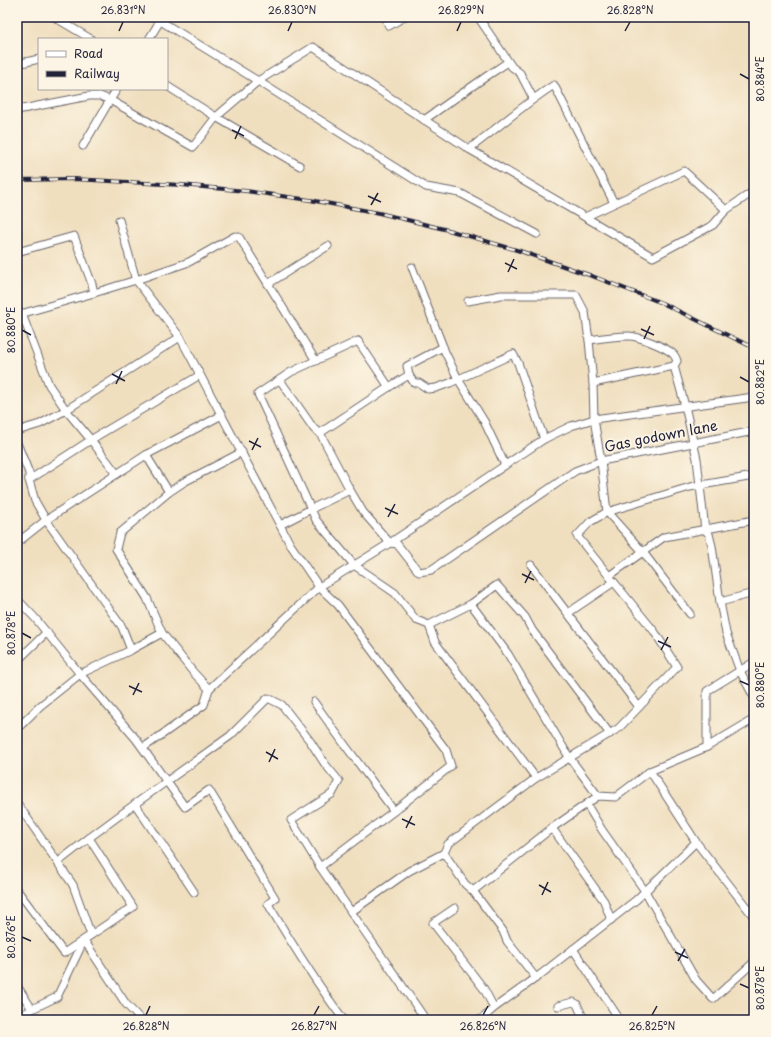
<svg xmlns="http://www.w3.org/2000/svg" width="771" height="1037" viewBox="0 0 771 1037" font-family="'Playpen Sans',sans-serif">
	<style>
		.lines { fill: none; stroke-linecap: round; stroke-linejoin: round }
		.street-casing { stroke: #6a6469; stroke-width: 9 }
		.street { stroke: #fff; stroke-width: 7 }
		.rail-casing { stroke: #22223b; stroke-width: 4 }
		.rail { stroke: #fcf5e5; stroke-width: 2.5; stroke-dasharray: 8; stroke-linecap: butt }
		.ticks { fill: none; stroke: #22223b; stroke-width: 1.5 }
		.labels { text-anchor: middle; stroke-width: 3.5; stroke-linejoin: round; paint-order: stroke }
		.street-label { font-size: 14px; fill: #22223b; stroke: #fcf5e5 }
		.neatline { fill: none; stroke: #22223b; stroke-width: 1.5 }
		.ticks-label { font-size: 10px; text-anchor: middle; fill: #22223b }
	</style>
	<rect width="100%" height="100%" fill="#fcf5e5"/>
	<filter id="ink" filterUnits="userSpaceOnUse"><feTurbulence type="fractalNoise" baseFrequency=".025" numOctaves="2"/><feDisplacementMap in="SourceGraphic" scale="8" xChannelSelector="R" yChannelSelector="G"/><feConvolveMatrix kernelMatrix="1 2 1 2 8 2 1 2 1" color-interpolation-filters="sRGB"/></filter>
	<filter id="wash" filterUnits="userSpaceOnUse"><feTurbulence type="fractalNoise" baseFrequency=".012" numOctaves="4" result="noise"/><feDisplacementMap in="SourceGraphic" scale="16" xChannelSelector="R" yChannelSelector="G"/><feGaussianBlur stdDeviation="0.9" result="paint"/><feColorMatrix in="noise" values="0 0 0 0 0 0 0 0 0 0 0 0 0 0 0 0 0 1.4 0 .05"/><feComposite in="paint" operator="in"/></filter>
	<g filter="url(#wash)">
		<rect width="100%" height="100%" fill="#f0dfbf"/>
	</g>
	<g filter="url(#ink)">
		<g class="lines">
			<defs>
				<g id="street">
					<path d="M54 17 91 39"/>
					<path d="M154 17 258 81 313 47 469 149 585 217 684 171 726 210 754 191"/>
					<path d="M385 17 389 26 404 17"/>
					<path d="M478 17 512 67 520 73 533 98"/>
					<path d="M149 39 160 21 159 17"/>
					<path d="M17 64 39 59"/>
					<path d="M167 86 216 117 300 166"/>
					<path d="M17 110 89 96H100L110 100 193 147 216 117 258 81 426 187 460 193 537 234"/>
					<path d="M424 120 487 76 508 62"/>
					<path d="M83 146 110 100 117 89"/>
					<path d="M469 149C498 128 524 104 554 85L614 203"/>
					<path d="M585 217 653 257 713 225 726 210"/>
					<path d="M119 220 136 280 189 262 235 236 239 237 316 361"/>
					<path d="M17 252 74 236 92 284 94 293"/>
					<path d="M412 267 445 352 458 379 484 421 505 465"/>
					<path d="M268 284 328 246"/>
					<path d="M468 301 501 295H576L585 312 589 340 593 383 594 419 601 461 607 512 690 487 754 476"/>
					<path d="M22 314 49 385 66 410 91 440 117 474"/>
					<path d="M17 315 94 293 136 280 180 337 290 544 319 587 338 605 446 750 451 766 394 811 320 867"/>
					<path d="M589 340C602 338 616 336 629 336 638 336 665 347 672 353 675 355 676 358 677 361L674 366 685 406 697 459 705 530 709 534 712 546 720 602 726 633 740 671 754 697"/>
					<path d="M443 347 407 366 409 375 414 383H419L428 389 436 388 450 383 513 354 518 363 544 439"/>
					<path d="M280 380 314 429 320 433 389 387 409 375"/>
					<path d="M593 383 674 366"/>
					<path d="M389 387 358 341 291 372 258 394 316 520 354 565 395 593 416 620 429 625 471 604 497 585 525 617 532 630 610 734"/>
					<path d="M17 431 40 424 66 410 180 337"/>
					<path d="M320 433 350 490 363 512 390 543 397 544 419 572 431 570 575 471 601 461 754 431"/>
					<path d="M17 443 29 473V480L35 501 46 520 122 627 131 650"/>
					<path d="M146 455 169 492"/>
					<path d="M29 480 97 436 200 375"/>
					<path d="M280 525 311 509 350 490"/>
					<path d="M17 543 46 520 146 455 222 415"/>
					<path d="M531 565 639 707"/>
					<path d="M609 576 577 536 590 522 607 512 643 552 690 614"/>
					<path d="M17 599 35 618 80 674 136 739 185 807 209 790 275 898 268 904C292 944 316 983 344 1020"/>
					<path d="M720 602 754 593"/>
					<path d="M471 604 508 654 569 757 598 796"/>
					<path d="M568 613 614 582"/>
					<path d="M429 625 435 642 536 778"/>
					<path d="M17 661 47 632"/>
					<path d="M209 689 193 672 162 633 147 598 116 549 120 533 169 492 184 482 242 452"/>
					<path d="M314 702 342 741 394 811"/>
					<path d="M17 729 40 706 80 674 131 650 162 633"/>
					<path d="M707 747 754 719"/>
					<path d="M143 748 204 705 209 689 319 587 390 543 544 439 571 426 594 419 754 397"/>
					<path d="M17 803 73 885 91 935"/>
					<path d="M135 804 184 877 194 892"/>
					<path d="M587 805 602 830 645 891 696 980 713 999 754 962"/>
					<path d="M552 828 604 901 611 920"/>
					<path d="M696 842 754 917"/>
					<path d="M444 853 465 884 473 891 503 931 507 941 536 978"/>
					<path d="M62 859 89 838"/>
					<path d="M17 890 64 953 133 907 89 838 135 804 230 736 268 698 282 705 310 741 325 764 339 781 332 794 291 820 320 867 426 1020"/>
					<path d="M473 891 552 828 598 796 616 797 650 771"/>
					<path d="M455 908 433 923 484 989 494 1008"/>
					<path d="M351 912 409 871 444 853 448 844 536 778 619 728 677 667 654 631 609 576 664 537 754 520"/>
					<path d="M84 940 126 1004 141 1020"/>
					<path d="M573 949 620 1020"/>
					<path d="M17 986 32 1009"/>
					<path d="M558 1006 573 1002 577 1004 584 1020"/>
					<path d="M17 1019 32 1009 57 997 84 940"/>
					<path d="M479 1020 483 1018 494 1008 536 978 636 900 696 842 650 771 707 747V691L754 662"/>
				</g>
			</defs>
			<use href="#street" class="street-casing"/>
			<use href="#street" class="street"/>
			<defs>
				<path id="rail" d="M17 180 74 179 181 185 246 191 310 200 379 213 448 230 520 251 592 276 662 303 754 348"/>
			</defs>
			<use href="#rail" class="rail-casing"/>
			<use href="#rail" class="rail"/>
		</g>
	</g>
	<path class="ticks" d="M119 31 123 22M288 31 292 22M457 31 461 22M625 31 630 22M740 74 749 79M232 130 244 136M235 139 241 126M368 196 381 202M371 205 378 193M505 263 517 269M508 272 514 259M641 329 654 335M22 330 31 335M644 339 650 326M112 374 125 381M740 377 749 382M116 384 122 371M249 441 261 447M252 450 258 438M385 508 398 514M388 517 395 504M522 574 534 580M525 583 531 571M22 633 31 638M658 641 671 647M661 650 668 637M740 681 749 685M129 686 142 692M133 695 139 683M266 752 278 759M269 762 275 749M402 819 415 825M406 828 412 816M539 885 551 892M542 895 548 882M22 937 31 941M675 952 688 958M678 961 685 949M740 984 749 988M146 1015 150 1006M314 1015 319 1006M483 1015 488 1006M652 1015 657 1006"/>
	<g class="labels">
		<g class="street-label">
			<text transform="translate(661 436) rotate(-11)" y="5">Gas godown lane</text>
		</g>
	</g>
	<rect width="771" height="1037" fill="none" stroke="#fcf5e5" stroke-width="44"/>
	<rect x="38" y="38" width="130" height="52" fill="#fcf5e5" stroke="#a5a1a1"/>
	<rect x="46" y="51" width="20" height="6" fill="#ffffff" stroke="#a5a1a1"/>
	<text x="74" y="58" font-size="12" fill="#22223b">Road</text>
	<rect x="46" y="71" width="20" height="6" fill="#22223b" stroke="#a5a1a1"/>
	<text x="74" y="78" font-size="12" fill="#22223b">Railway</text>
	<rect x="22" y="22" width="727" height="993" class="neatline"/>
	<g class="ticks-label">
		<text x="123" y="14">26.831°N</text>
		<text x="292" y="14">26.830°N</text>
		<text x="461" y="14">26.829°N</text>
		<text x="630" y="14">26.828°N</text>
		<text transform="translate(760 79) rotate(-90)" y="4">80.884°E</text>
		<text transform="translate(11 330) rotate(-90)" y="4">80.880°E</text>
		<text transform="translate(760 382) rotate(-90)" y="4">80.882°E</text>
		<text transform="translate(11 633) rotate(-90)" y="4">80.878°E</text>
		<text transform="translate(760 685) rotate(-90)" y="4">80.880°E</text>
		<text transform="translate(11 937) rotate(-90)" y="4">80.876°E</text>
		<text transform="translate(760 988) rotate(-90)" y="4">80.878°E</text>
		<text x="146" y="1030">26.828°N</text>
		<text x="314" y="1030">26.827°N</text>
		<text x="483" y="1030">26.826°N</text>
		<text x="652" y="1030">26.825°N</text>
	</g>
</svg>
